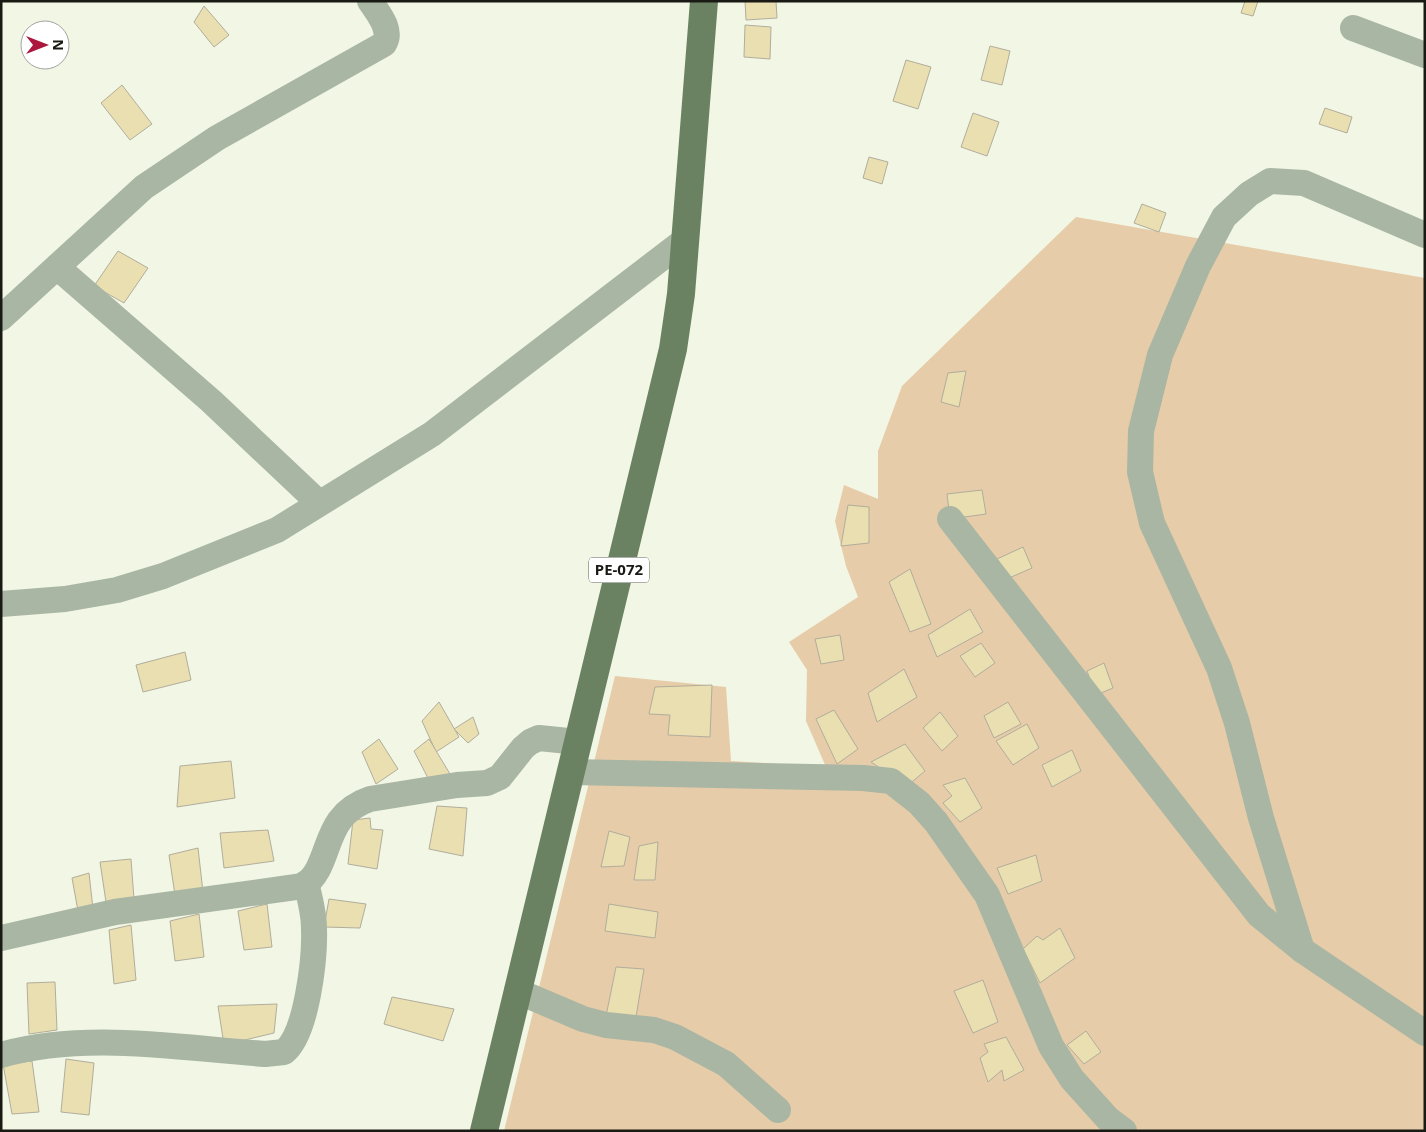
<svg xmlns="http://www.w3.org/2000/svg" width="1426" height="1132" viewBox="0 0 1426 1132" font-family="'Noto Sans',sans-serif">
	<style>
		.green { fill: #e6cca8 }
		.building { fill: #eadfb0; stroke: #b1ad9d }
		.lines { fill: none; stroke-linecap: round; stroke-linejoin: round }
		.street { stroke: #a9b6a4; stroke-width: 26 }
		.primary { stroke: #6b8262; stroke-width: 28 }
		.labels { text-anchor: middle; stroke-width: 5; stroke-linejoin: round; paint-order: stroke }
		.shield { fill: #fff; stroke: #5d5f5a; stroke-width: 1 }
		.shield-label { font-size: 15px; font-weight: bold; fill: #181a13 }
	</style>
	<rect width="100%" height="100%" fill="#f2f6e4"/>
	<path class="green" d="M1076 217 1425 278V1131H504L615 676 726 687 731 761 826 767 806 721 807 670 789 642 858 597 846 566 835 521 844 485 878 499V451L902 386Z"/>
	<g class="building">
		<path d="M745 1H776L777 18 746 20Z"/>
		<path d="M1245 1H1258L1253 16 1241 13Z"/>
		<path d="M204 6 229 35 214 47 194 22Z"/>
		<path d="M745 25 771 27 770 59 744 57Z"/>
		<path d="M990 46 1010 51 1002 85 981 80Z"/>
		<path d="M906 60 931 67 918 109 893 101Z"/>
		<path d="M122 85 152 124 130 140 101 103Z"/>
		<path d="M1325 108 1352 117 1347 133 1319 124Z"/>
		<path d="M973 113 999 122 987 156 961 147Z"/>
		<path d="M869 157 888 162 882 184 863 178Z"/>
		<path d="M1142 204 1166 213 1159 232 1134 223Z"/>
		<path d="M118 251 148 268 124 303 94 286Z"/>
		<path d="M966 371 959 407 941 402 948 373Z"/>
		<path d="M982 490 986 514 950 519 947 494Z"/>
		<path d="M848 505 869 507V543L841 546Z"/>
		<path d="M1023 547 1032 568 1009 578 997 559Z"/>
		<path d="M910 569 931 624 910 632 889 582Z"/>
		<path d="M970 609 983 632 937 657 928 635Z"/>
		<path d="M840 635 844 660 821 664 815 639Z"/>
		<path d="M981 643 995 663 975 677 960 656Z"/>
		<path d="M185 652 191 680 143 692 136 665Z"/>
		<path d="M1104 663 1113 688 1096 695 1087 671Z"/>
		<path d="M904 669 917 697 877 722 868 693Z"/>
		<path d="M712 685 710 737 668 735 670 715 649 714 655 687Z"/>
		<path d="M439 702 459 737 436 752 422 721Z"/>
		<path d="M1008 702 1021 724 994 738 984 716Z"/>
		<path d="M834 710 858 749 837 764 816 719Z"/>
		<path d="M940 712 958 736 942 751 923 728Z"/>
		<path d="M473 717 479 734 468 743 454 729Z"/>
		<path d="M1027 724 1039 748 1013 765 996 741Z"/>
		<path d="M379 739 398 769 376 784 362 752Z"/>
		<path d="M429 739 450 774 429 780 414 751Z"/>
		<path d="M905 744 925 771 907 786 871 762Z"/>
		<path d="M1072 750 1081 771 1052 787 1042 765Z"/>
		<path d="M231 761 235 798 177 807 180 766Z"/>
		<path d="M965 778 982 808 960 822 943 803 952 796 943 785Z"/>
		<path d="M437 806 467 808 463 856 429 849Z"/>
		<path d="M370 818 371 829 383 830 377 869 348 864 353 820Z"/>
		<path d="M268 830 274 861 224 868 220 833Z"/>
		<path d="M609 831 630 837 624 866 601 867Z"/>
		<path d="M658 842 655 880H634L639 846Z"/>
		<path d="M198 848 203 892 175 895 169 855Z"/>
		<path d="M1036 855 1042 881 1008 894 997 868Z"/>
		<path d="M131 859 134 899 106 902 100 862Z"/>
		<path d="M89 873 93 909 78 911 72 878Z"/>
		<path d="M329 899 366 904 360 928 324 927Z"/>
		<path d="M267 904 272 947 244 950 238 911Z"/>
		<path d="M609 904 658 912 655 938 605 931Z"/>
		<path d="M199 914 204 957 175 961 170 921Z"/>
		<path d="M131 925 136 980 114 984 109 930Z"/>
		<path d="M1060 928 1075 958 1040 983 1023 949 1037 936 1043 940Z"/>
		<path d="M616 967 644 969 636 1017 606 1016Z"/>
		<path d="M983 980 998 1022 973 1033 954 991Z"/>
		<path d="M55 982 57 1030 29 1034 27 983Z"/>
		<path d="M392 997 454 1009 443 1041 384 1024Z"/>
		<path d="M277 1004 274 1033 224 1045 218 1006Z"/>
		<path d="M1086 1031 1101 1052 1084 1064 1067 1045Z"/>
		<path d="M1006 1037 1024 1070 1004 1081 1002 1070 988 1082 980 1058 988 1052 984 1044Z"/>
		<path d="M66 1059 94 1063 89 1115 61 1112Z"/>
		<path d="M32 1061 39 1112 12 1114 3 1064Z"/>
	</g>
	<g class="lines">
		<g class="street">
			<path d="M1353 28 1425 55"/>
			<path d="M57 267 211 401 319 503"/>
			<path d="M1 318 144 187 217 138 384 44C393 30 378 13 370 1"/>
			<path d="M950 519 1259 915 1302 950 1425 1033"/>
			<path d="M1 604 65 599 117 590 163 576 277 530 432 434 685 240"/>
			<path d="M571 772 863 778 891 781 919 803 936 822 987 895 1051 1046 1072 1079 1108 1119 1124 1131"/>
			<path d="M1 938 115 912 303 886C334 866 319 816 370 799L457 785 487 783 500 777 523 748 530 742 539 738 578 742"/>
			<path d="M1302 950 1261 818 1237 723 1219 668 1152 523 1140 472 1141 431 1160 355 1198 266 1224 217 1249 194 1270 181 1304 183 1425 235"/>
			<path d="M517 991 583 1019 606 1025 654 1030 675 1037 726 1064 778 1110"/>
			<path d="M1 1055C85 1031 179 1048 265 1054L284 1052C307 1034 315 958 314 929 314 914 310 898 306 883"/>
		</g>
		<path class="primary" d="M484 1131 673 349 681 294 704 1"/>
	</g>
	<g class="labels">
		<rect class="shield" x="589" y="557.5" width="60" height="25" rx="4"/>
		<g class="shield-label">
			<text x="619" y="575">PE-072</text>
		</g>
	</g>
	<rect width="1426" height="1132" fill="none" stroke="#181a13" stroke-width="5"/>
	<g transform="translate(45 45) rotate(90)"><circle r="24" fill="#ffffff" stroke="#a3a3a1"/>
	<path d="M0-4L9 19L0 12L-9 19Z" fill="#ac173d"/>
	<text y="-8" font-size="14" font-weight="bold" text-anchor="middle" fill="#181a13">N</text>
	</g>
</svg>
